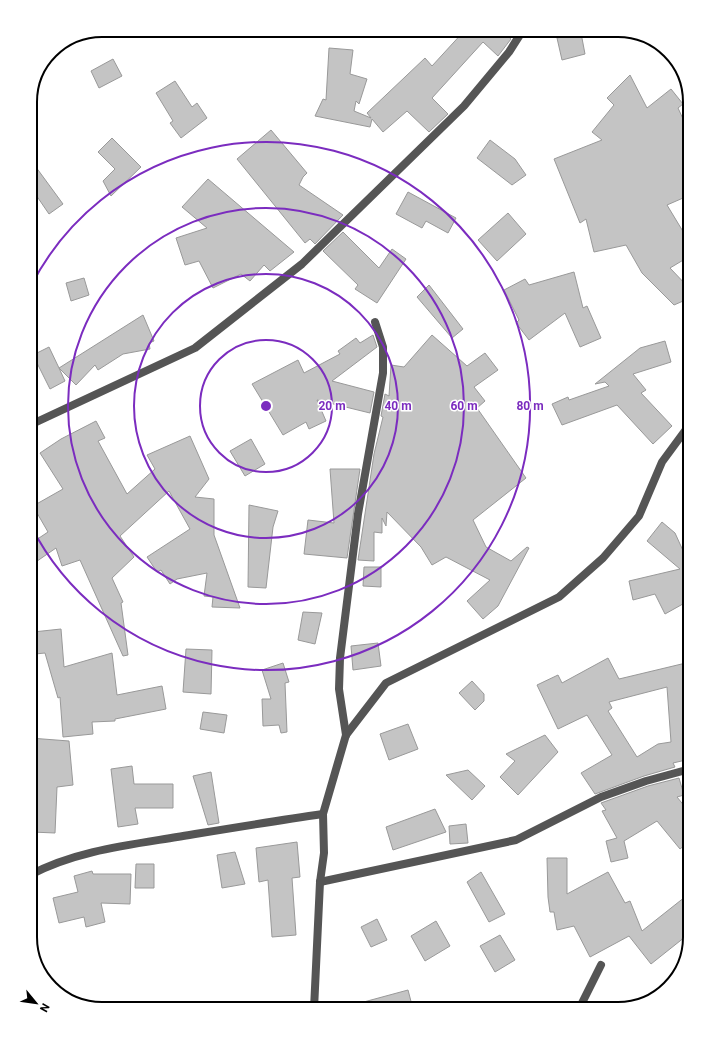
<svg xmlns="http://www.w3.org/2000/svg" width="720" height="1039" viewBox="0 0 720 1039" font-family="Roboto,sans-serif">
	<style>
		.building { fill: #c4c4c4; stroke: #999; fill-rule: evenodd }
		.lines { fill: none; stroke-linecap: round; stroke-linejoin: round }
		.minor { stroke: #555; stroke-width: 8 }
		.ring { fill: none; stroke: #7b2cbf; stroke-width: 2 }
		.rim { fill: none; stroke: #000; stroke-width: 2 }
		.centre { fill: #7b2cbf; stroke: #fff; stroke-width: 2 }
		.ring-label { font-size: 12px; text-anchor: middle; font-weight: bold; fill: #7b2cbf; stroke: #fff; stroke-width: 3; stroke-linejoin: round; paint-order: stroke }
	</style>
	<rect width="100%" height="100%" fill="#fff"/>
	<g class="building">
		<path d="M465 30H501L511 39 498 56 483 42 432 98 448 114 429 132 407 111 383 132 372 119 370 127 315 116 323 99 326 100 329 48 353 50 350 74 367 79 359 104 356 101 354 111 371 118 367 113 425 58 432 66Z"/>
		<path d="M581 33 585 54 562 60 557 38Z"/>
		<path d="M113 59 122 76 99 88 91 71Z"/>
		<path d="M630 75 647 108 671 89 683 104 678 108 690 134V195L667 205 690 243V256L670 268 690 289V298L674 305 642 273 626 245 594 252 586 219 580 223 554 159 602 140 592 132 614 105 607 98Z"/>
		<path d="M175 81 192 107 197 103 207 118 181 138 170 123 173 121 156 93Z"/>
		<path d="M271 130 307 173 303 177 299 185 343 215 315 244 310 239 305 243 237 159Z"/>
		<path d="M112 138 141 167 111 196 103 181 115 169 98 152Z"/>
		<path d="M490 140 515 159 526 175 512 185 477 158Z"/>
		<path d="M30 159 63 204 49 214 36 195Z"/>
		<path d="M208 179 294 252 270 271 264 265 250 281 241 274 213 288 199 261 185 265 176 238 207 228 182 207Z"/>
		<path d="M408 192 456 218 448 233 426 221 422 228 396 214Z"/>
		<path d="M508 213 526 234 497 261 478 240Z"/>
		<path d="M343 232 379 268 392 249 406 259 377 303 355 289 358 285 323 251Z"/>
		<path d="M574 272 583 308 587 306 601 338 580 347 565 313 529 340 516 323 519 320 504 290 525 279 529 285Z"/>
		<path d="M84 278 89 295 71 301 66 283Z"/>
		<path d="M429 285 463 329 452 338 417 297Z"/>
		<path d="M143 315 154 341 149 343 150 349 123 354 98 370 95 365 76 385 59 368 65 381 50 389 33 355 49 347 59 368Z"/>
		<path d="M373 335 377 347 332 381 374 392 370 413 317 400 326 421 309 429 306 422 283 435 252 384 298 360 304 373 340 354 338 351 356 338 360 343Z"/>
		<path d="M432 335 467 366 485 353 498 370 474 387 485 401 477 408 526 478 473 520 486 547 511 561 527 547 529 548 498 606 483 619 467 601 490 580 446 557 432 565 421 547 387 512 386 526 382 518V533L374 532V561L358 560 374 454 383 417 381 416 385 394 389 396 391 365 404 367Z"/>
		<path d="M665 341 671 362 633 374 646 390 641 393 672 426 653 444 617 405 562 425 552 404 568 397 569 400 609 386 605 382 595 384 640 348Z"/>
		<path d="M96 421 105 438 98 441 127 494 155 469 147 455 190 436 209 479 195 497 214 499V535L240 608 212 607 213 597 204 596 207 573 177 579 170 584 161 570 157 572 147 557 190 529 169 491 120 536 134 557 112 578 123 602 121 603 128 655 123 656 80 560 62 566 56 548 30 566V544L48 532 33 506 63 489 40 453 61 439Z"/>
		<path d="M251 439 265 464 245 476 230 451Z"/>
		<path d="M330 469H360L347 558 304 554 308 520 334 523Z"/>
		<path d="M249 505 278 511 273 527 266 588 248 587Z"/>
		<path d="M662 522 675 533 690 566V600L665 614 655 594 633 600 629 581 680 569 647 541Z"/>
		<path d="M364 567H381V587L363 586Z"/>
		<path d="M303 612 322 613 315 644 298 640Z"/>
		<path d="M61 629 64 667 112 653 117 695 162 686 166 709 115 719V721L92 722 93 734 63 737 60 697 58 698 45 653 35 654 33 632Z"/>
		<path d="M378 643 381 666 353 670 351 646Z"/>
		<path d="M186 649 212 650 211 694 183 692Z"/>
		<path d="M608 658 619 679 690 662V759L673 763 675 767 644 776 595 794 581 773 612 755 587 715 558 729 537 685 558 675 562 683ZM667 687 671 742 658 744 637 757 608 711 612 708 609 702Z"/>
		<path d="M283 663 289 682 285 683 287 732 281 733 279 725 263 726 262 699H271L262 670Z"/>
		<path d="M472 681 484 694V701L475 710 459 693Z"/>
		<path d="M203 712 227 715 224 733 200 729Z"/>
		<path d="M408 724 418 749 389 760 380 734Z"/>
		<path d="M545 735 558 752 518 795 500 777 515 761 506 754Z"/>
		<path d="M30 738 69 741 73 785 57 787 55 833 32 832 34 800 30 801Z"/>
		<path d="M132 766 134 784H173V808H135L138 824 118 827 111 769Z"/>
		<path d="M468 770 485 786 472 800 446 775Z"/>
		<path d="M211 772 219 823 208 825 193 776Z"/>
		<path d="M679 778 684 795 677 797 690 813V841L680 849 657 821 624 841 628 858 611 862 606 841 617 838 602 811 606 810 601 803 648 786Z"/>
		<path d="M435 809 446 832 393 850 386 827Z"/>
		<path d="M466 824 468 843 450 844 449 826Z"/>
		<path d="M297 842 300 877 292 878 296 935 272 937 268 880 259 882 256 848Z"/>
		<path d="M235 852 245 884 222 888 217 855Z"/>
		<path d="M547 858H567V894L608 872 625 903 630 901 642 931 690 893V933L651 964 629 936 590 957 574 926 557 930 554 912H550L548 897Z"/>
		<path d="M136 864H154V888H135Z"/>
		<path d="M92 871 93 874H131L130 904 101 903 105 922 86 927 84 917 59 923 53 898 78 892 74 876Z"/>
		<path d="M481 872 505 914 489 922 467 882Z"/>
		<path d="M377 919 387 940 371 947 361 927Z"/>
		<path d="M436 921 450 946 425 961 411 936Z"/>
		<path d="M500 935 515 960 495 972 480 946Z"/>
		<path d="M408 990 413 1009H361L360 1003Z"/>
	</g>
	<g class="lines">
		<g class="minor">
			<path d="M30 425 195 348 302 264 464 106 509 52 523 30"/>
			<path d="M346 735 339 689 340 658 358 514 383 373V347L375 322"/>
			<path d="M30 875C75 851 128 845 177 837 226 829 274 821 323 814"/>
			<path d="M320 882 516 840 601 797 646 781 690 769"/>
			<path d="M314 1009 320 882 324 853 323 814 346 735 386 683 559 597 603 558 639 516 662 462 690 424"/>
			<path d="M579 1009 601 965"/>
		</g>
	</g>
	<g class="ring">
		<circle cx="266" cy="406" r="66"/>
		<circle cx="266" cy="406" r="132"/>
		<circle cx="266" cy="406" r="198"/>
		<path d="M31 286A264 264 0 1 1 31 526"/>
	</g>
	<path d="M0 0H720V1039H0ZM102 37H618A65 65 0 0 1 683 102V937A65 65 0 0 1 618 1002H102A65 65 0 0 1 37 937V102A65 65 0 0 1 102 37Z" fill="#fff" fill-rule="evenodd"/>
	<path class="rim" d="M102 37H618A65 65 0 0 1 683 102V937A65 65 0 0 1 618 1002H102A65 65 0 0 1 37 937V102A65 65 0 0 1 102 37Z"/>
	<circle cx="266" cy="406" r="6" class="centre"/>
	<g class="ring-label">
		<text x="332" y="410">20 m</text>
		<text x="398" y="410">40 m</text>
		<text x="464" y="410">60 m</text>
		<text x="530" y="410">80 m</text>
	</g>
	<g transform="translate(36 1003) rotate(119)" stroke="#ffffff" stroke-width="3" paint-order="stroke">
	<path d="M0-3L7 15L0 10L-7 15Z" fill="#000000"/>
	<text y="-6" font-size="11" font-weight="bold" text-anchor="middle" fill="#000000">N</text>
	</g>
</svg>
